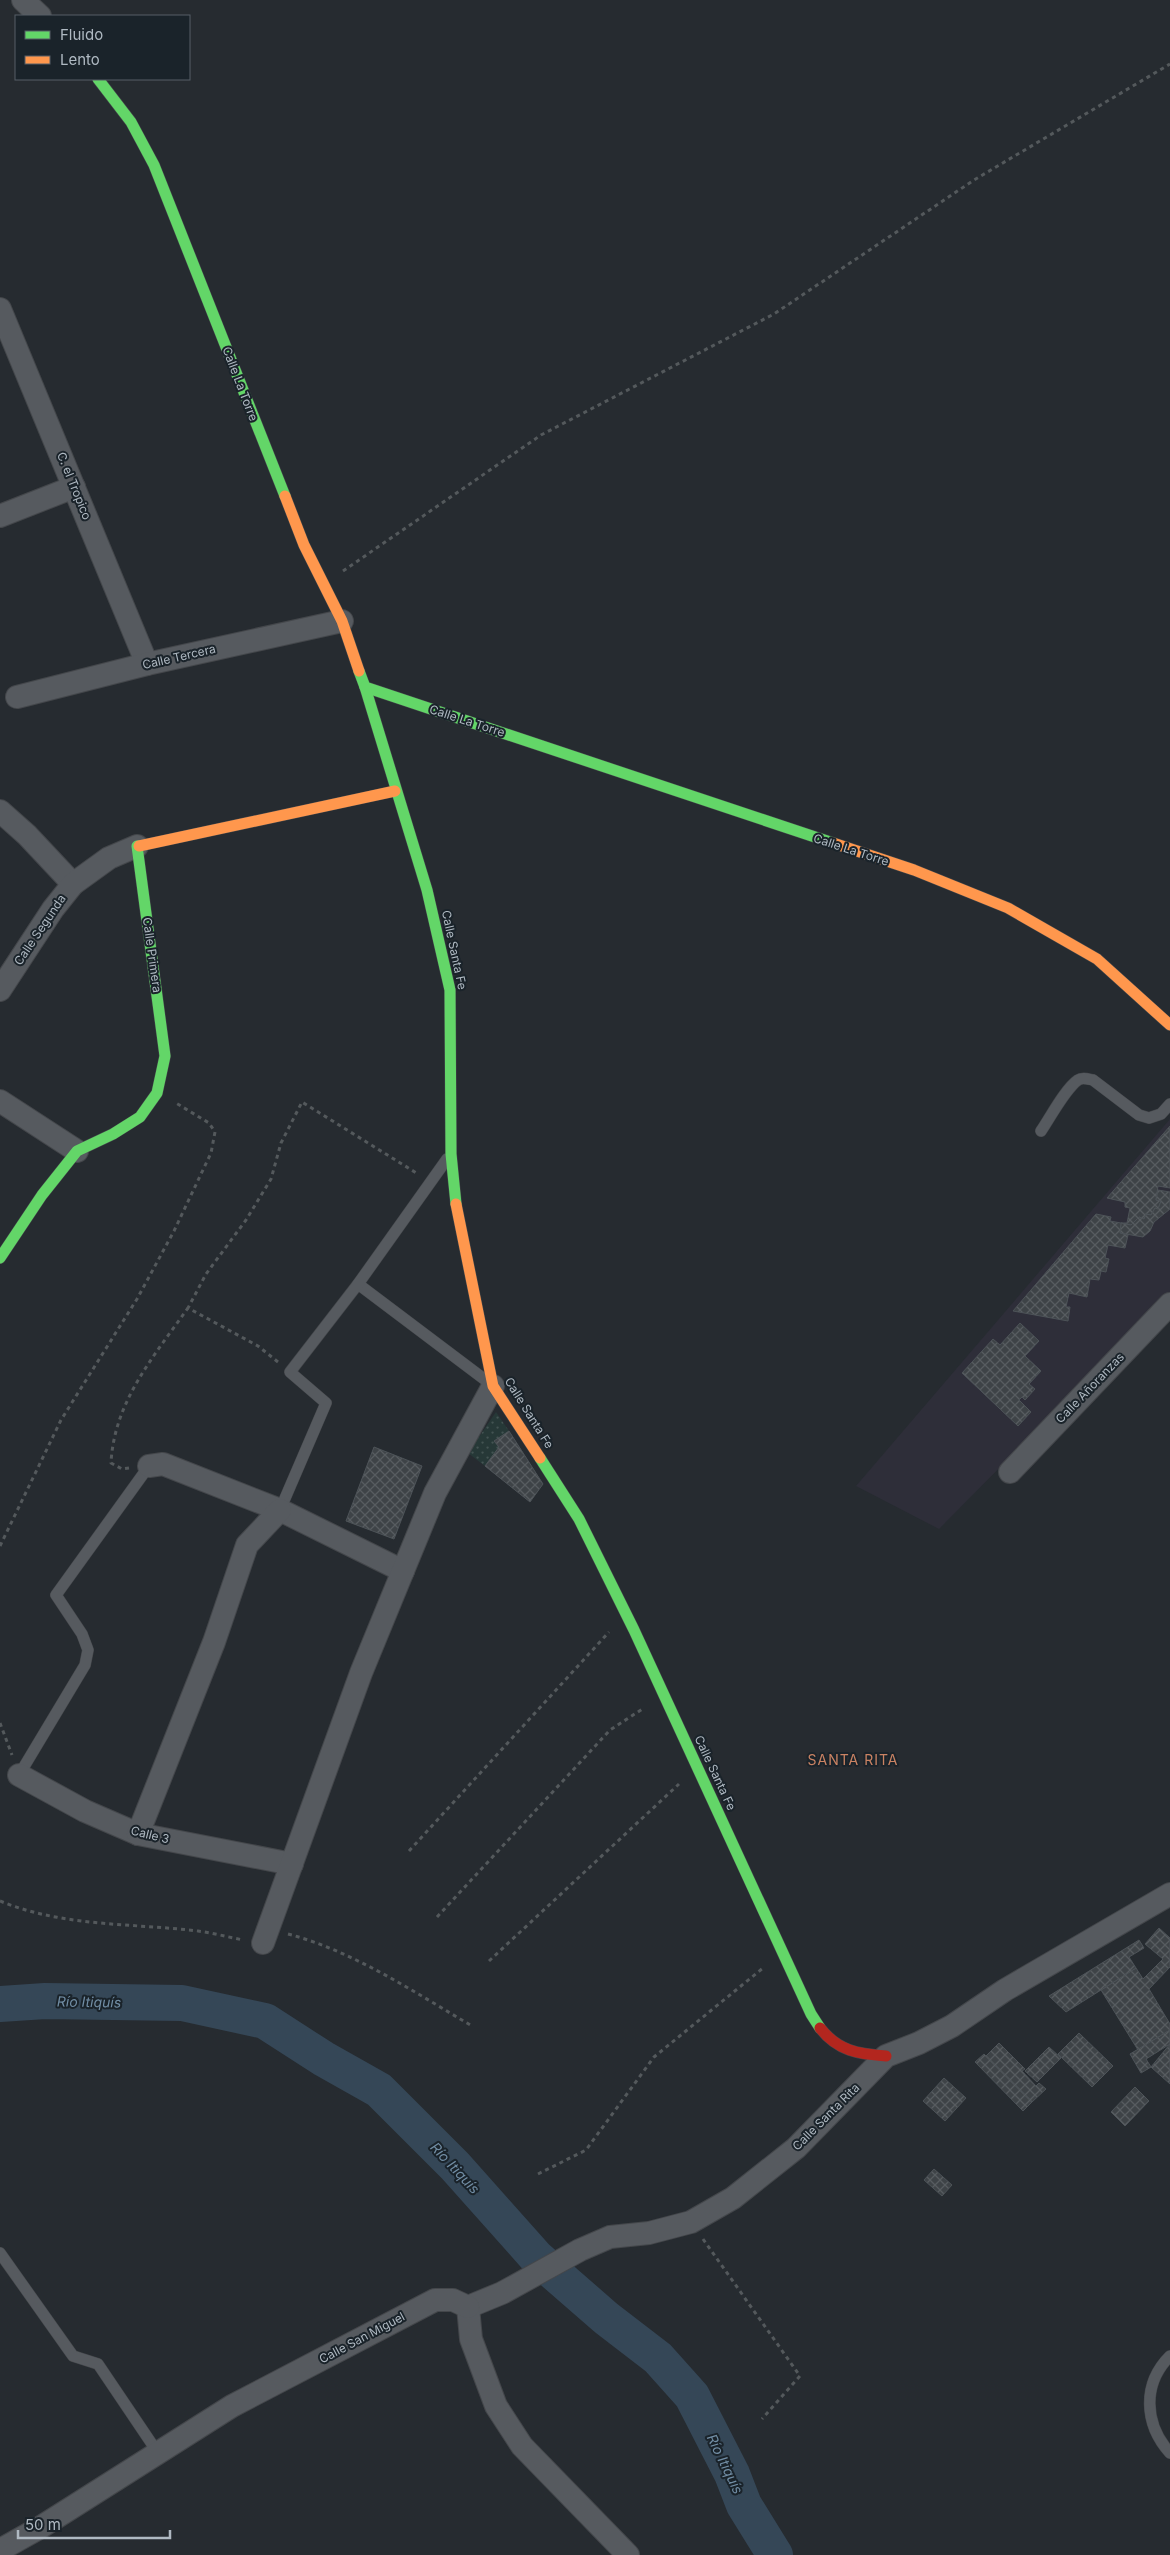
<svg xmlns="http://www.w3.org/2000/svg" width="1170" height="2555" viewBox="0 0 1170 2555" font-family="Inter,sans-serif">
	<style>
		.medical { fill: #2e2e39 }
		.grass { fill: url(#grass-dots) }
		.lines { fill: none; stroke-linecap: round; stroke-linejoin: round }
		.river { stroke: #354757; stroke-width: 36 }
		.building { fill: url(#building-cross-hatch); stroke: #4d5358 }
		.lane-casing { stroke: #44474b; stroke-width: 12 }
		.street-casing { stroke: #44474b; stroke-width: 24 }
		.fast-casing { stroke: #44474b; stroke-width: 12 }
		.slow-casing { stroke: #44474b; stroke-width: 12 }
		.jam-casing { stroke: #44474b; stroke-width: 12 }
		.path { stroke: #54595c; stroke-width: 3; stroke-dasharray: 4 4; stroke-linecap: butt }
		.lane { stroke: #565a5f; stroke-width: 11 }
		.street { stroke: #565a5f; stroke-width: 22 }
		.fast { stroke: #63d668; stroke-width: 11 }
		.slow { stroke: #ff974d; stroke-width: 11 }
		.jam { stroke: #b3261e; stroke-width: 11 }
		.labels { text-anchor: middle; stroke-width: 4; stroke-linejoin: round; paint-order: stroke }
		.street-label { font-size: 12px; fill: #afb9c2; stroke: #1a232a }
		.neighbourhood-label { font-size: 14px; letter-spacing: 1px; fill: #ca8363; stroke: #1a232a }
		.water-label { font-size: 14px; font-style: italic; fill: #718da4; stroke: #1a232a }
	</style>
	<defs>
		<pattern id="grass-dots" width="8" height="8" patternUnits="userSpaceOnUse" patternTransform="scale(1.25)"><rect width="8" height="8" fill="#263837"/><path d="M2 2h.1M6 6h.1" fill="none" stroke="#435352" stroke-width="1.8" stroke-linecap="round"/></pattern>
		<pattern id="building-cross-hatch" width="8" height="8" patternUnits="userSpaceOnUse" patternTransform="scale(1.25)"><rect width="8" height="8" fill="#3e4347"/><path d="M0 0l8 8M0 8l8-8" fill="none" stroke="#575c60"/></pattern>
	</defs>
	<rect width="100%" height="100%" fill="#262b30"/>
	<path class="medical" d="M1170 1119V1295L939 1529 856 1486Z"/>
	<path class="grass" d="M496 1412 509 1431 494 1441 499 1447 485 1466 468 1453Z"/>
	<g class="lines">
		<path class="river" d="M0 2004 45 2001 182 2003 265 2021 324 2059 379 2090 455 2166 536 2257 606 2318 658 2358 692 2396 732 2474 744 2505 775 2555"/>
	</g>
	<g class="building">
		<path d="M1170 1126V1188L1158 1186 1156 1200 1161 1201 1158 1209 1155 1208 1151 1215 1146 1214 1144 1219 1139 1217 1131 1225 1121 1223H1127L1130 1208 1125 1207V1202L1107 1198Z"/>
		<path d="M1158 1190 1170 1192V1209L1154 1222 1150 1231 1143 1237 1120 1233 1121 1223 1131 1225 1139 1217 1144 1219 1146 1214 1151 1215 1155 1208 1158 1209 1161 1201 1156 1200Z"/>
		<path d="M1096 1214 1111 1217 1110 1221 1121 1223 1120 1233 1128 1235 1125 1248 1108 1245 1105 1258 1109 1259 1106 1272 1101 1271 1099 1280 1090 1279 1087 1297 1069 1293 1066 1307H1070L1068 1321 1013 1311Z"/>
		<path d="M1020 1323 1039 1341 1025 1356 1041 1371 1029 1384 1035 1389 1025 1400 1022 1397 1019 1400 1031 1412 1018 1426 962 1373 993 1339 1000 1345Z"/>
		<path d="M509 1431 543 1484 530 1502 485 1466 499 1447 494 1441Z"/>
		<path d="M374 1447 422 1466 394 1539 346 1521Z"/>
		<path d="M1159 1928 1170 1938V1967L1149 1989 1170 2024V2030L1138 2050 1101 1990 1136 1968 1143 1979 1163 1959 1145 1944Z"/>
		<path d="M1139 1940 1144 1948 1129 1957 1136 1968 1066 2012 1049 1996Z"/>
		<path d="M1170 2030V2044L1146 2059 1151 2067 1141 2073 1130 2054Z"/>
		<path d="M1079 2033 1113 2066 1092 2087 1058 2054Z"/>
		<path d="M999 2043 1025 2069 1022 2071 1036 2086 1039 2083 1046 2089 1032 2102 986 2056Z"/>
		<path d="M1170 2044V2084L1151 2067Z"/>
		<path d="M1049 2047 1061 2058 1037 2082 1025 2071Z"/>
		<path d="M984 2054 1032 2102 1023 2111 975 2062Z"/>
		<path d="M944 2078 966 2098 945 2121 923 2101Z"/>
		<path d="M1135 2087 1149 2101 1125 2126 1111 2112Z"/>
		<path d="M934 2169 952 2185 942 2196 924 2180Z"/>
	</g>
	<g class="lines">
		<defs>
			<g id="lane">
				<path d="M1041 1131C1050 1118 1065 1089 1078 1080 1082 1077 1088 1079 1093 1080L1139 1115 1149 1118 1161 1114 1170 1104"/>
				<path d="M358 1284 488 1382"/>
				<path d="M280 1510 326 1403 290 1372 358 1284 447 1159"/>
				<path d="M19 1775 85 1665 88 1650 82 1634 56 1595 149 1466"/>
				<path d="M0 2253 73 2356 98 2364 158 2453"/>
				<path d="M1170 2356C1142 2384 1144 2424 1170 2453"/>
			</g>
			<g id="street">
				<path d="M23 0 40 16"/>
				<path d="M0 309 147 664"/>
				<path d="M0 516 74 487"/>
				<path d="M17 697 147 664 342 621"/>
				<path d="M0 811 27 835 73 884"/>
				<path d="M0 990 53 909 73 884 109 858 137 846"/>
				<path d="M0 1101 77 1151"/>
				<path d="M149 1466 163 1464 280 1510 403 1571"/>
				<path d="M1010 1472 1170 1304"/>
				<path d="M19 1775 85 1811 138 1834 292 1864"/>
				<path d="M138 1834 214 1642 247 1545 280 1510"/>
				<path d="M263 1943 361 1673 435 1493 493 1386"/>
				<path d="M468 2307 502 2293 580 2250 610 2237 649 2233 691 2222 733 2198 796 2148 886 2056 919 2043 952 2026 1005 1990 1170 1894"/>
				<path d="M468 2307 471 2339 496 2406 522 2446 628 2555"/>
				<path d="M0 2550 41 2527 232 2406 435 2300H453L468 2307"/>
			</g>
			<g id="fast">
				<path d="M98 79 131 122 154 165 285 496"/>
				<path d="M359 671 365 687 833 843"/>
				<path d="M365 687 427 890 450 990 451 1154 456 1204"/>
				<path d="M0 1258 42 1195 77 1151 113 1134 140 1117 157 1093 165 1056 137 846H139"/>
				<path d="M540 1458 579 1519 634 1630 811 2014 820 2028"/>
			</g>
			<g id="slow">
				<path d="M285 496 304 545 342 621 359 671"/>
				<path d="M833 843 914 870 1008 908 1097 959 1170 1025"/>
				<path d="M139 846 395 791"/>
				<path d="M456 1204 493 1386 540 1458"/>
			</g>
			<path id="jam" d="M820 2028C838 2051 858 2054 886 2056"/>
		</defs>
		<use href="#lane" class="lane-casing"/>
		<use href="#street" class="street-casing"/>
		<use href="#fast" class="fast-casing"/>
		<use href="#slow" class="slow-casing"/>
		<use href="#jam" class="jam-casing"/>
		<g class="path">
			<path d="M343 571 541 435 774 314 974 180 1170 64"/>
			<path d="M278 1362 258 1346 188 1308 206 1274 246 1220 271 1179 281 1143 302 1102 418 1174"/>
			<path d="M129 1468 122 1469 111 1463C114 1402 154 1356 188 1308"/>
			<path d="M0 1546 61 1420 137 1299 174 1231 211 1153 215 1132 209 1123 176 1103"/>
			<path d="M0 1723 12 1755"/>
			<path d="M409 1851 609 1632"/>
			<path d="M0 1901C63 1927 131 1923 198 1931 213 1933 228 1937 243 1940"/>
			<path d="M437 1917 610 1730 644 1708"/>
			<path d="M288 1934C353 1951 414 1992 472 2026"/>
			<path d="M489 1961 679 1784"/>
			<path d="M538 2174 586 2150 654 2057 763 1968"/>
			<path d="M703 2239 800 2376 762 2419"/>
		</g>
		<use href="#lane" class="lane"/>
		<use href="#street" class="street"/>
		<use href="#fast" class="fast"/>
		<use href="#slow" class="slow"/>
		<use href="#jam" class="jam"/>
	</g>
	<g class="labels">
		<g class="street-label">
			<text transform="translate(240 384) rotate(69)" y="4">Calle La Torre</text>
			<text transform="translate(74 486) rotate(68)" y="4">C. el Tropico</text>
			<text transform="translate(179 657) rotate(-13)" y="4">Calle Tercera</text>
			<text transform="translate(467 721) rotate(18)" y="4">Calle La Torre</text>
			<text transform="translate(851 850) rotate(18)" y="4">Calle La Torre</text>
			<text transform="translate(40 930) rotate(-56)" y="4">Calle Segunda</text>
			<text transform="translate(454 950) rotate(78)" y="4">Calle Santa Fe</text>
			<text transform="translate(152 955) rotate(82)" y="4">Calle Primera</text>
			<text transform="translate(1090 1388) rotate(-46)" y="4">Calle Añoranzas</text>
			<text transform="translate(529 1413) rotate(58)" y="4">Calle Santa Fe</text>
			<text transform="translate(715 1773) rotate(65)" y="4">Calle Santa Fe</text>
			<text transform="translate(150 1835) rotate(14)" y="4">Calle 3</text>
			<text transform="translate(826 2117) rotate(-45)" y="4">Calle Santa Rita</text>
			<text transform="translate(362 2338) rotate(-28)" y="4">Calle San Miguel</text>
		</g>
		<g class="neighbourhood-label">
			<text x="853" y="1765">SANTA RITA</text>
		</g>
		<g class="water-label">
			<text transform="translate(89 2002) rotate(1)" y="5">Río Itiquís</text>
			<text transform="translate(455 2168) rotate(47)" y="5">Río Itiquís</text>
			<text transform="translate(725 2464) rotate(64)" y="5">Río Itiquís</text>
		</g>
	</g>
	<rect x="15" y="15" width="175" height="65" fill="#1a232a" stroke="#565f67"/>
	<rect x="25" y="31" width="25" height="8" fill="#63d668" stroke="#565f67"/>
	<text x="60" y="40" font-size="15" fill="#afb9c2">Fluido</text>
	<rect x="25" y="56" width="25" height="8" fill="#ff974d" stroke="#565f67"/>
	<text x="60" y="65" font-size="15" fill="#afb9c2">Lento</text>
	<path d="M18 2530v8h152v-8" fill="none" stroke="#afb9c2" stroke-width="2.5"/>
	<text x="25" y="2530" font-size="15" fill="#afb9c2" stroke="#1a232a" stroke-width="4" paint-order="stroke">50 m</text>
</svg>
